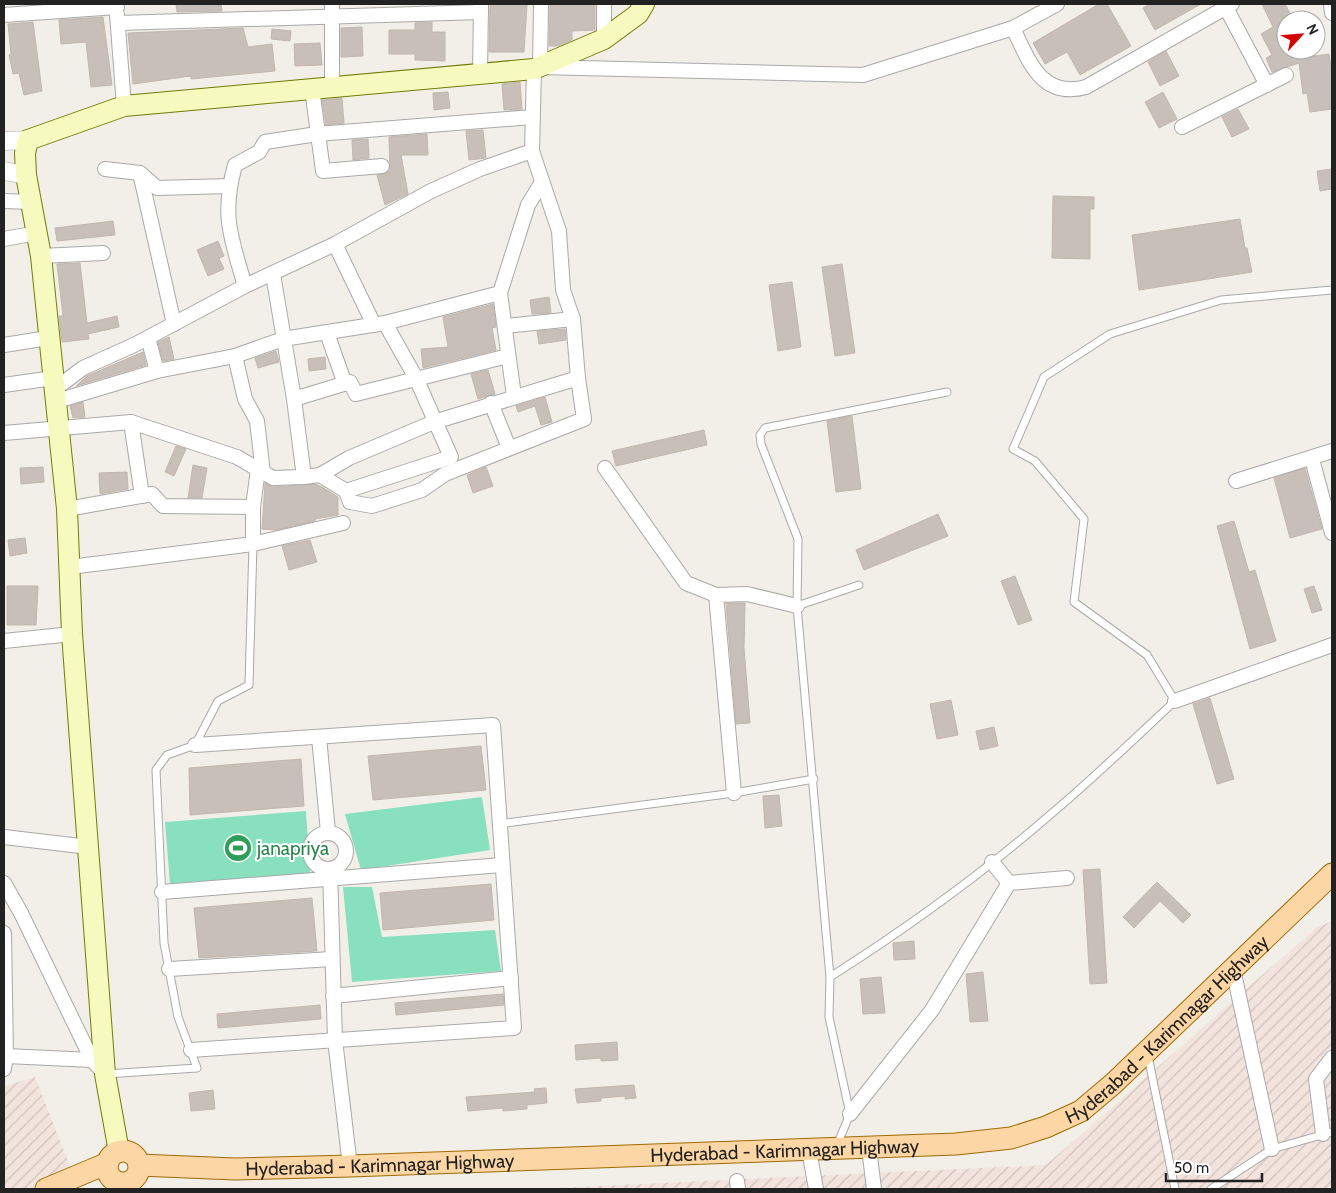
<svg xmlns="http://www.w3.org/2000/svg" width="1336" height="1193" viewBox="0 0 1336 1193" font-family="Cabin,sans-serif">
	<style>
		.military { fill: url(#military-furrows) }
		.pitch { fill: #88e0be }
		.building { fill: #c7bfb8; stroke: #c4b6ab }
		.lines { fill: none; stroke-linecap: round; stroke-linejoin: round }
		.service-casing { stroke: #a9a9a9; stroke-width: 9 }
		.minor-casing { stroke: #a9a9a9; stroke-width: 16 }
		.tertiary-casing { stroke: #a9a9a9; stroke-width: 19 }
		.secondary-casing { stroke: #707d05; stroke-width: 22 }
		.primary-casing { stroke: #a06b00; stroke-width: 23 }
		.service { stroke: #fff; stroke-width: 7 }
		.minor { stroke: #fff; stroke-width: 14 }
		.tertiary { stroke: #fff; stroke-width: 18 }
		.secondary { stroke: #f7fabf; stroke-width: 20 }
		.primary { stroke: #fcd6a4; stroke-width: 21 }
		.labels { text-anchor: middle; stroke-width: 4; stroke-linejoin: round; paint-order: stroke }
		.leisure-label { font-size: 19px; fill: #27864d; stroke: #fff; text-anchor: start }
		.street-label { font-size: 19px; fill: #222; stroke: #fff }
	</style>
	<defs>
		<pattern id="military-furrows" width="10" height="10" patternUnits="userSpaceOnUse" patternTransform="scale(1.25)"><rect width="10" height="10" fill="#f3e3dd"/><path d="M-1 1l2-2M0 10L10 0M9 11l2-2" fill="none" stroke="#d0c2bd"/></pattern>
	</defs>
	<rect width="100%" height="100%" fill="#f2efe9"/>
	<g class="military">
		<path d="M1332 921V1189H536L1046 1165 1316 928Z"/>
		<path d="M35 1077 79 1189H4V1086Z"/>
	</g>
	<g class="pitch">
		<path d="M482 797 490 850 361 870 345 814Z"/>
		<path d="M306 811 310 873 170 884 165 822Z"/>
		<path d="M343 887H372L382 937 495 930 501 971 352 982Z"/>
	</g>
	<g class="building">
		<path d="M176 4H221L222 11 177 12Z"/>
		<path d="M490 4H527L524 52H489Z"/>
		<path d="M550 4H595V30L572 31V40L558 46H549Z"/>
		<path d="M1099 4H1107L1131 46 1080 75 1067 52 1045 64 1033 43Z"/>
		<path d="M1150 4H1201L1155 30 1143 8Z"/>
		<path d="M1262 4H1285L1291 15 1286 17V50H1298L1301 58 1329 54 1332 74V109L1310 112 1307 93 1303 94 1299 63 1272 72 1266 58 1272 55 1261 34 1273 27Z"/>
		<path d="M103 17 112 85 91 87 86 42 61 44 59 20Z"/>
		<path d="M33 22 42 91 24 95 19 73 13 74 9 55 11 54 8 24Z"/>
		<path d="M432 22V32H445V61L415 60V54H389V30H415V23Z"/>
		<path d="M362 27 363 56 341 57V28Z"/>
		<path d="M243 28 248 47 272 44 275 71 191 79V76L133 84 128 33Z"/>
		<path d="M272 29 291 31 290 41 271 39Z"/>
		<path d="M320 43 322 65 295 66 294 44Z"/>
		<path d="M1166 51 1179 76 1160 86 1148 62Z"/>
		<path d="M520 82 522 109 504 110 502 84Z"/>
		<path d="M448 92 450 108 434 110 433 93Z"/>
		<path d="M1163 92 1177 119 1159 128 1145 102Z"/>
		<path d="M342 98 344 123 326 125 322 100Z"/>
		<path d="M1238 109 1249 129 1232 137 1222 117Z"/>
		<path d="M483 130 486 158 469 160 466 131Z"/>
		<path d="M427 134 428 155H401L408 194 385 205 377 175 390 171 389 137Z"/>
		<path d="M368 139 369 158 353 160 352 140Z"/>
		<path d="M1332 169V189L1320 191 1317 171Z"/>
		<path d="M1053 196 1094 197V209H1090V259L1052 258Z"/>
		<path d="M1240 219 1245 248H1247L1252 272 1139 290 1132 235Z"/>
		<path d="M113 221 115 235 57 241 55 228Z"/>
		<path d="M218 241 224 256 219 258 224 269 208 276 197 250Z"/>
		<path d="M80 263 87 323 117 316 119 327 88 334 89 339 62 342 59 316H63L57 264Z"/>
		<path d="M842 264 855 353 835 356 822 267Z"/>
		<path d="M792 282 801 347 778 351 769 285Z"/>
		<path d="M549 297 551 313 532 314 530 300Z"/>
		<path d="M493 304 496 327 492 328 496 350 423 368 421 349 448 347 443 317Z"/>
		<path d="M565 329 566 340 539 344 537 331Z"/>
		<path d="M169 337 174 359 163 361 158 342Z"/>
		<path d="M276 351 279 362 258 368 255 358Z"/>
		<path d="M143 352 146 365 76 386 87 376Z"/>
		<path d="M325 357 326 369 309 371 308 359Z"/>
		<path d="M488 370 495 394 478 399 471 374Z"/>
		<path d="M545 397 552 422 541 425 535 406 518 412 516 406Z"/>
		<path d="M83 402 85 417 73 418 70 406Z"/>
		<path d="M852 416 861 489 836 492 827 421Z"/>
		<path d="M704 430 707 445 616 466 612 451Z"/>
		<path d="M176 446 186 449 174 476 165 472Z"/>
		<path d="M193 465 207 468 202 498H188Z"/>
		<path d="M43 467 44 482 21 484 20 468Z"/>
		<path d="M486 467 493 486 473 493 467 475Z"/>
		<path d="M1305 468 1322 529 1290 538 1274 478Z"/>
		<path d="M127 472 128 489 100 494 99 473Z"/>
		<path d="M265 483 273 487 315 484 322 487 338 497V515L315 519V521L276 530 262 529Z"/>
		<path d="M938 514 948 536 864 570 856 550Z"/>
		<path d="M1234 521 1249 572 1255 570 1276 641 1250 649 1217 526Z"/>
		<path d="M25 538 27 553 10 556 8 540Z"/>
		<path d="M310 540 317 562 289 570 282 546Z"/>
		<path d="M1015 576 1032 620 1018 625 1001 581Z"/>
		<path d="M7 586H38L36 625H7Z"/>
		<path d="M1314 586 1322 610 1312 613 1304 589Z"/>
		<path d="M726 603H745L744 648 750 723 736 724Z"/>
		<path d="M1210 698 1234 779 1217 784 1193 704Z"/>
		<path d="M951 700 958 735 937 739 930 704Z"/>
		<path d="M994 727 998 746 980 750 976 731Z"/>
		<path d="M481 746 486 790 373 800 368 756Z"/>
		<path d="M301 759 304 806 190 815 189 768Z"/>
		<path d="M779 795 782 826 765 828 763 796Z"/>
		<path d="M1100 869 1107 983 1090 984 1083 870Z"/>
		<path d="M1157 882 1191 915 1183 923 1160 901 1134 928 1123 917Z"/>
		<path d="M491 884 494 920 383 930 380 893Z"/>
		<path d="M312 898 317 951 199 958 194 908Z"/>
		<path d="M914 941 915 959 894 960 893 943Z"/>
		<path d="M983 972 988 1021 970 1022 966 974Z"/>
		<path d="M881 977 885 1013 863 1014 860 979Z"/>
		<path d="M503 994 504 1005 396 1015 395 1003Z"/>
		<path d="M320 1005 321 1019 218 1028 217 1014Z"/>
		<path d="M617 1042 618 1060 601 1061V1058L576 1060 575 1045Z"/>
		<path d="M634 1085 636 1098 625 1099V1096L601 1098V1101L577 1103 575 1089Z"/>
		<path d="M546 1088 547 1103 527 1105V1109L503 1111V1108L468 1111 466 1097 535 1092 534 1089Z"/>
		<path d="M213 1090 215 1109 191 1111 189 1093Z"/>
	</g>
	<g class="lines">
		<defs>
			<g id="service">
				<path d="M797 606 798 539 761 444 760 435 765 428 947 392"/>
				<path d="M499 824 734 793 814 779"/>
				<path d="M830 977 797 606 859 585"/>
				<path d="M1148 1056 1175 1189"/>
				<path d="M106 1074 197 1068 178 1017 164 943 156 770 167 755 195 745 218 701 249 685 253 544"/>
				<path d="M837 1145 850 1114 829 1017 830 977C907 928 982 874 1051 814 1094 778 1134 739 1175 701L1147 655 1074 602 1084 519 1035 461 1013 449 1044 377 1110 334 1221 300 1332 290"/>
				<path d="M1211 1189 1272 1149 1332 1132"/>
			</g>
			<g id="minor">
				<path d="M541 4 540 67 863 75 1013 28 1057 4"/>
				<path d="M604 4V39"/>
				<path d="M1224 4 1267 85"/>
				<path d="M1331 4 1332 13"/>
				<path d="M117 14 124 106"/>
				<path d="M4 15 117 7"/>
				<path d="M118 23 481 12"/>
				<path d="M1013 28C1029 61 1041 99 1086 87L1232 4"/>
				<path d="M480 75 481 4"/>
				<path d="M332 87V4"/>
				<path d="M312 89 323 171 382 166"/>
				<path d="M1182 127 1286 75"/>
				<path d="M105 169 140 173 157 188 229 186"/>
				<path d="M140 173 174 324"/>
				<path d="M4 201 31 202"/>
				<path d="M4 239 37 233"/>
				<path d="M335 244 374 325"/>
				<path d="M41 256 103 253"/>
				<path d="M273 274 294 399 304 477"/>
				<path d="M245 286C231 238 221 215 235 165L259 152 265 142 317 134 532 117"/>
				<path d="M500 293 528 205 542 182"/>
				<path d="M505 326 573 319"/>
				<path d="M327 333 345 384"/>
				<path d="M148 338 157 371"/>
				<path d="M4 345 48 338"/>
				<path d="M235 356 245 399 257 421 263 473"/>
				<path d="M4 385 53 378"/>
				<path d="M55 389 83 368 134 345 245 286 335 244 431 191 480 169 532 151"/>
				<path d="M294 399 350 382 356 394 508 356"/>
				<path d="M57 401 157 371 235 356 283 339 385 323 500 293 514 396"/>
				<path d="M491 403 509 448"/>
				<path d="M131 422 142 496"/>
				<path d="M4 433 131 422 237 457 273 478 304 477 320 475 349 458 434 422 578 378"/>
				<path d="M1312 459 1332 533"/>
				<path d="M605 468 686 583 716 595"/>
				<path d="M320 475 346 491 350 502 372 506 422 490 445 474 584 419 578 378 573 319 563 290 559 231 532 151 534 69"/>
				<path d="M1236 481 1332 451"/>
				<path d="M346 491 451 457 416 378 385 323"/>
				<path d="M67 509 152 494 163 506 253 507"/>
				<path d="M253 544V507L258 469"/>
				<path d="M70 567 253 544 343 523"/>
				<path d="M4 641 72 634"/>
				<path d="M1175 701 1332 645"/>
				<path d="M319 737 328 832"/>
				<path d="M734 793 716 595 747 594 797 606"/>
				<circle cx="328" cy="851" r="18"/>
				<path d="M4 837 89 847"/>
				<path d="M992 862 1009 883 1067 878"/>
				<path d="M330 869 335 1040 350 1166"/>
				<path d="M4 883 21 913 92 1060 105 1074"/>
				<path d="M162 892 502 865"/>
				<path d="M169 969 332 959"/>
				<path d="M1233 969 1272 1149"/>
				<path d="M333 996 511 978"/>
				<path d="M191 1050 514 1028 493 725 195 745"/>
				<path d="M6 1056 92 1060"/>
				<path d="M4 1069 6 1056 4 933"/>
				<path d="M850 1114 932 1010 1009 883"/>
				<path d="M1323 1134 1316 1079 1332 1058"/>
				<path d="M869 1148 874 1189"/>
				<path d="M809 1150 816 1189"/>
				<path d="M737 1181 738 1189"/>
			</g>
			<g id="tertiary">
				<path d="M4 141 28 140"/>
				<path d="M4 171 26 175"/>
			</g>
			<g id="secondary">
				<path d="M119 1152 105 1074 72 634 67 509 41 256 26 175 25 153 28 140 124 106 534 69 604 39 638 14 644 4"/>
				<path d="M125 1183 126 1189"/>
			</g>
			<g id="primary">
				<circle cx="123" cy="1167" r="16"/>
				<path id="s1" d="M139 1165 235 1169 350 1166 956 1144 1011 1138 1046 1127 1081 1111 1114 1083 1332 874"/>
				<path d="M46 1189 108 1163"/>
			</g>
		</defs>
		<use href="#service" class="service-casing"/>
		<use href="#minor" class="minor-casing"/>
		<use href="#tertiary" class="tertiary-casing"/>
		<use href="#secondary" class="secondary-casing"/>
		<use href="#primary" class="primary-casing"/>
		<use href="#service" class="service"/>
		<use href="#minor" class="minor"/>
		<use href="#tertiary" class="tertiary"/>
		<use href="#secondary" class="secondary"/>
		<use href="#primary" class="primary"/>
	</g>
	<defs>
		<symbol id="stadium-disc" viewBox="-11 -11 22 22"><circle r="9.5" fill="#2e9e5b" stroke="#fff"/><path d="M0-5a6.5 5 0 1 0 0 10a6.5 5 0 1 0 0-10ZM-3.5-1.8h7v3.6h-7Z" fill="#fff"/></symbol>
	</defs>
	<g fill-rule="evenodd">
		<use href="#stadium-disc" x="222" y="832" width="32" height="32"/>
	</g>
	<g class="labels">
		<g class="leisure-label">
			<text x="257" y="855">janapriya</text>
		</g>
		<g class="street-label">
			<text dy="7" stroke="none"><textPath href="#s1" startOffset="1066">Hyderabad - Karimnagar Highway</textPath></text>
			<text dy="7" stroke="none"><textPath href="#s1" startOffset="646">Hyderabad - Karimnagar Highway</textPath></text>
			<text dy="7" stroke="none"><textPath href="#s1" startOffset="241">Hyderabad - Karimnagar Highway</textPath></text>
		</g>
	</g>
	<rect width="1336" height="1193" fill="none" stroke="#222222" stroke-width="10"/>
	<g transform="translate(1301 35) rotate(64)"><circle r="24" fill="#ffffff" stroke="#a7a7a7"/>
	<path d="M0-4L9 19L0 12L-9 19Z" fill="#d40000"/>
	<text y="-8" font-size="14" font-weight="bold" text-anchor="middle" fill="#222222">N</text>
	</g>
	<path d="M1166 1173v8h96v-8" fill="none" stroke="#222222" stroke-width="2.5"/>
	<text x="1174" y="1173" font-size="15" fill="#222222" stroke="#ffffff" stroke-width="4" paint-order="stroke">50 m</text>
</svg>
